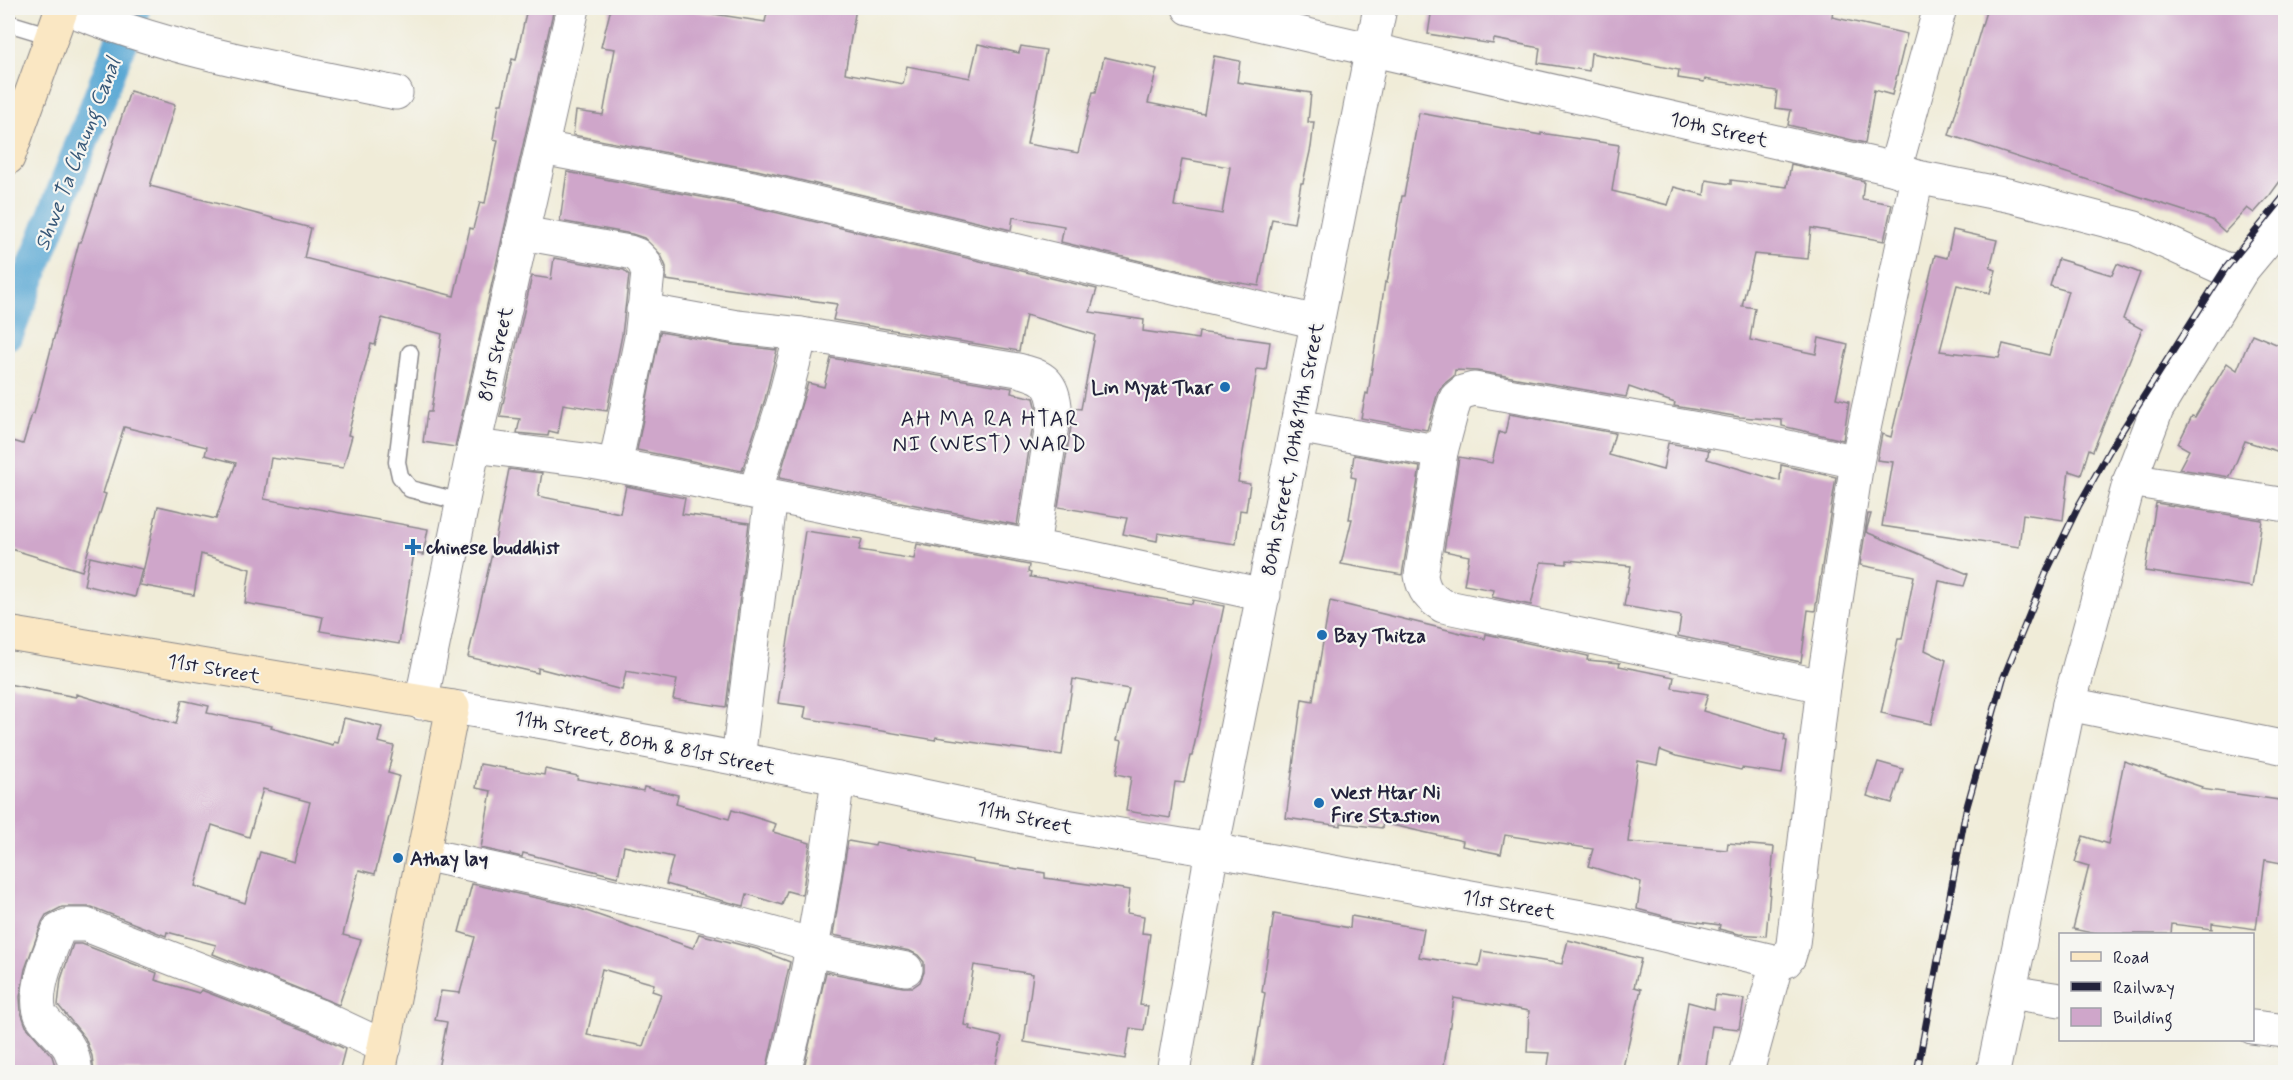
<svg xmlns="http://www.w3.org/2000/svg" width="2293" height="1080" viewBox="0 0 2293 1080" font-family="Mynerve,sans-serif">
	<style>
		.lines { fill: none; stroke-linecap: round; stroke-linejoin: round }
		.canal { stroke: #5aa8d4; stroke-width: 33 }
		.building { fill: #cfa6ca; fill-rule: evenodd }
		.lane-casing { stroke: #89878a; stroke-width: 19 }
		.street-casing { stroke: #89878a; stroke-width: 35 }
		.secondary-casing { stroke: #89878a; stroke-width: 35 }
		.lane { stroke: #fff; stroke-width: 16 }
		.street { stroke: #fff; stroke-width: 33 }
		.secondary { stroke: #fae7c3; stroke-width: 33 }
		.rail-casing { stroke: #22223b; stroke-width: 7 }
		.rail { stroke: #f6f6f2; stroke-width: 4.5; stroke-dasharray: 14; stroke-linecap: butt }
		.poi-dot { fill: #1f6fb2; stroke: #f6f6f2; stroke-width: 2 }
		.labels { text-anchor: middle; stroke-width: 4.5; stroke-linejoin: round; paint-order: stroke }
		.street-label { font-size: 20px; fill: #22223b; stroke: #f6f6f2 }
		.poi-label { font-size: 20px; font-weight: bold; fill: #22223b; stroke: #f6f6f2; text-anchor: start }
		.water-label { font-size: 21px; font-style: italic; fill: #385878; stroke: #f6f6f2 }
		.quarter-label { font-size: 22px; letter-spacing: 1.5px; fill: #22223b; stroke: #f6f6f2 }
	</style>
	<rect width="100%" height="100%" fill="#f6f6f2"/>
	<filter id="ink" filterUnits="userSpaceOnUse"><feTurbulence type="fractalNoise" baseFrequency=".0167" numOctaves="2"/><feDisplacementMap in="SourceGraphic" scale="12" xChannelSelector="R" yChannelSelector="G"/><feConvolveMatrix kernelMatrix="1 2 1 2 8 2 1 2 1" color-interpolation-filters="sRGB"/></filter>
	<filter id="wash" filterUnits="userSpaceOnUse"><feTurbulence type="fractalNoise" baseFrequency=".008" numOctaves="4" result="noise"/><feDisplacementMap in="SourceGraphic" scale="24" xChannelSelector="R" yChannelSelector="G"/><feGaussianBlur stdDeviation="1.35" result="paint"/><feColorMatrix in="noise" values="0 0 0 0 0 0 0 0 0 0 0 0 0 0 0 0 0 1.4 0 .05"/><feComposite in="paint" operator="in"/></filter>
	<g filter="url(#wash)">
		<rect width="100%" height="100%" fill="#f0ecd8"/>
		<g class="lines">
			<path class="canal" d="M8 333 134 8"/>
		</g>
		<g id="blocks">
			<g class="building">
				<path d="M527 8H554L455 447 423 442 427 412H431L442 334 382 318 375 345 371 344 348 435 352 436 343 468 271 458 264 499 428 529 423 555 414 553 399 644 320 631 323 617 245 603 250 569 201 554 194 595 140 585 158 506 216 519 236 463 205 455 207 447 124 427 103 493 106 494 82 571 8 548V459L13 441 23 444 32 414H34L79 242H81L130 91 175 105 150 186 311 228 304 258 454 296 470 228 473 229 480 202 485 203 498 140 493 139 499 104H502L512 59 516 60Z"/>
				<path d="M611 8H695V11L765 22 768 8H856L845 73 903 84 907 66 970 78 978 44 1019 53 1021 46 1046 50 1027 144 1078 153 1093 92H1096L1104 57 1157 69 1148 103 1204 114 1214 56 1240 61 1237 82 1311 93 1308 122H1314L1311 147 1303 183H1301L1294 223 1272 219 1259 286 1215 279 1061 242 1064 226 1013 217 1011 230 757 170 573 135 576 111 603 115 615 49 601 47ZM1182 159 1230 167 1222 214 1174 206Z"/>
				<path d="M1432 8H1833L1832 17 1907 34 1892 95 1874 90 1865 143 1788 125 1791 110 1775 108 1777 91 1705 79 1704 82 1678 78 1679 70 1591 53 1589 71 1538 63 1540 48 1494 39 1493 44 1428 34Z"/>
				<path d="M1987 8H2286V173L2270 195 2254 213 2247 208 2225 232 2212 220 1949 135Z"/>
				<path d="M1419 113 1541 135V133L1619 145 1612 191 1668 205 1674 187 1704 195 1706 180 1731 184V180L1787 187 1791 164 1864 181 1862 199 1892 204 1884 241 1811 228 1808 259 1754 254 1742 306 1755 308 1750 340 1816 354 1819 338 1848 345 1836 398 1849 401 1843 440 1782 426V420L1740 417 1674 406 1675 403 1629 387 1626 397 1477 371 1455 370 1454 376 1444 384 1438 392 1427 430 1361 418 1366 393 1368 394 1385 282 1387 283 1402 196H1404Z"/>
				<path d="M567 172 749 206 1097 289 1090 312 1144 320 1143 331 1198 339 1199 332 1270 342 1266 370 1257 369 1238 482 1250 484 1246 511 1240 510 1236 544 1158 533 1157 541 1123 534 1127 518 1058 507 1074 408 1081 409 1095 335 1026 315 1019 351 833 320 837 304 666 280V267L661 255 644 238 632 234 560 221Z"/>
				<path d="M1953 230 1997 240 1990 268 1996 270 1990 293 1957 285 1940 351 1999 358 2003 344 2049 355 2068 291 2050 286 2058 259 2112 275 2117 264 2140 273 2123 319 2142 329 2093 451 2089 449 2081 475 2069 471 2063 520 2023 514 2019 547 1882 526 1893 462 1877 460 1882 434 1891 437 1935 255 1947 258Z"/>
				<path d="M554 258 624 270 629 275 622 335 607 411 563 404 558 433 549 431 548 436 517 433 520 419 500 417 532 276 551 279Z"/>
				<path d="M660 332 734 345 777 350 765 399 742 471 637 450Z"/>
				<path d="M2252 334 2286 348V454L2245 441 2230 477 2179 469 2189 450 2178 444 2192 416 2195 417 2227 363 2237 370Z"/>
				<path d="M831 358 1012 388 1011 393 1034 398 1036 406 1017 525 779 478 808 383 824 387Z"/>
				<path d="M1509 414 1615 433 1609 455 1663 470 1668 443 1709 450 1707 459 1780 481 1781 465 1836 477 1815 611 1808 610 1801 662 1678 636 1681 616 1624 606 1631 566 1567 560V564L1541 562 1531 605 1492 597 1494 590 1464 585 1469 556 1444 551 1459 457 1492 463 1499 432 1505 434Z"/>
				<path d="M1354 455 1420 467 1402 575 1341 564 1352 519H1349L1356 478 1351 477Z"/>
				<path d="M509 469 542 473 538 496 620 513 626 486 685 498 682 514 749 523 726 707 673 699 677 680 626 671 622 690 538 668V673L468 657 496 536Z"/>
				<path d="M2156 503 2262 520 2252 587 2145 571Z"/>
				<path d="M1868 514H1871L1866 532 1968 574 1964 586 1939 581 1925 650 1946 660 1931 724 1881 713 1898 639H1902L1914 576 1860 565Z"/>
				<path d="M805 531 862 539 859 550 914 559 917 544 1029 565 1028 572 1031 573 1030 577 1192 604 1193 600 1224 606 1192 756H1190L1184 783 1175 782 1170 818 1126 811 1131 777 1116 774 1122 741 1117 740 1129 689 1073 679 1062 755 936 737 935 740 804 718 806 707 778 703Z"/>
				<path d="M90 557 142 569 135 597 84 585Z"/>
				<path d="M1330 601 1485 639 1486 634 1588 656 1587 660 1620 663 1619 666 1674 677 1672 688 1708 694 1703 711 1785 735 1784 740 1787 741 1782 774 1742 768 1741 770 1676 756 1660 750 1657 765 1638 761 1628 827H1630L1628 842 1727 850 1728 843 1774 847 1766 936 1739 934 1719 929 1720 925 1675 919 1637 909 1641 882 1588 866 1593 849 1505 835 1501 854 1462 846 1463 841 1383 823 1382 828 1341 823V826L1286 818 1302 699 1313 701Z"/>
				<path d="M8 684 76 697V694L176 724 182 700 209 706 207 713 272 726 271 728 333 745 334 742 338 743 344 718 382 727 378 742 394 746 388 773 399 776 375 874 359 870 343 935 361 940 339 1005 213 954 216 945 167 932 166 936 92 907H62L46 915 42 922 25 969 20 997 21 1012 26 1026 52 1056 57 1072H8ZM263 789 310 802 294 862 260 852 245 903 195 886 212 825 249 837Z"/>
				<path d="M2124 761 2202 787 2201 789 2286 801V837L2281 863 2265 860 2256 929 2212 923V929L2172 924 2171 934H2096L2073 929 2089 866 2075 862 2083 836 2108 844Z"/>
				<path d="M1878 762 1903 769 1892 803 1867 796Z"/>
				<path d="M480 764 544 775 545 769 578 776 577 779 643 791 644 787 678 795 676 804 729 819 732 810 776 824 773 832 810 843 802 895 787 891 782 905 747 894 744 906 704 896V895L666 884 673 857 624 846 618 877 523 853 522 857 481 848 491 791 476 788Z"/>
				<path d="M848 841 875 846 876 842 973 860V862L1045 873V878L1130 890 1127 913 1144 916 1142 933 1150 934 1140 1005 1148 1006 1144 1030 1130 1028 1125 1059 1024 1042 1033 974 974 965 964 1025 970 1026 969 1029 1002 1037 994 1072H803L826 972 903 987H913L920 982 924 972V962L918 955 910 951 833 935Z"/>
				<path d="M472 884 569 905 693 948 699 934 757 949 790 962 766 1072H456L438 1069 447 1022 435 1020 441 991 460 993 475 937 459 932ZM602 969 654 984 652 991 661 994 643 1046 587 1035Z"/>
				<path d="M1274 914 1350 928 1351 916 1424 929 1419 957 1479 966 1482 951 1562 964 1568 940 1641 959 1634 987 1641 989 1622 1072H1547L1550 1053 1527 1052 1529 1011 1454 998 1443 1072H1252L1265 993 1262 992Z"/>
				<path d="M73 944H82L157 973 155 980 199 993 201 990 310 1032 345 1049 339 1072H94L92 1056 85 1038 58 1005 61 979Z"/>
				<path d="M1716 995 1744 999 1739 1029 1712 1026 1705 1072H1677L1688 1002 1714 1009Z"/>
			</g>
		</g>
	</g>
	<g filter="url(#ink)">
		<use href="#blocks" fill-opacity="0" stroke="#89878a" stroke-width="1.5"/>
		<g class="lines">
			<defs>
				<g id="lane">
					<path d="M8 23 51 36"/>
					<path d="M410 353 397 462 400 476 410 489 462 502"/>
				</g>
				<g id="street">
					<path d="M67 8C172 52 286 70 396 93"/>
					<path d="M1189 8 1895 169 1917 177 2012 196 2135 228 2225 269 2242 270"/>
					<path d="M542 148 753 188 1317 322"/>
					<path d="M1895 169 1940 8"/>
					<path d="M522 233 629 252 637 255 644 262 648 273 641 338 615 466"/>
					<path d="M643 310 737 327 801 334 1018 370C1041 376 1052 380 1055 406L1033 546"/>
					<path d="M1297 426 1441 452"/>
					<path d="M474 446 585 460 668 475 948 531 1089 557 1264 595"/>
					<path d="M2130 480 2286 505"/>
					<path d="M755 492 783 404 801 334"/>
					<path d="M1823 686 1443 606C1430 598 1423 591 1421 575L1441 452 1452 410 1456 398 1463 392 1474 389 1737 436 1857 462"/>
					<path d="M421 703 474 446 573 8"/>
					<path d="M2069 704 2286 748"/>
					<path d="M453 707 561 725 838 778 1066 826 1212 850 1609 922 1777 962 1786 961 1789 957 1793 944 1823 686 1857 462 1917 177"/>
					<path d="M738 759 771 496"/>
					<path d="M423 854 724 920 799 941 811 950 906 969"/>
					<path d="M2010 992 2060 1000"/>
					<path d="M2252 1027 2286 1031"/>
					<path d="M76 1072C71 1039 62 1042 43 1018 29 1000 51 948 59 929L69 925H86L317 1015 385 1047"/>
					<path d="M784 1072C810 976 825 877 838 778"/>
					<path d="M1173 1072 1212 850 1380 8"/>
					<path d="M1747 1072 1777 962"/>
					<path d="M1993 1072 2069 704 2130 480 2157 409 2242 270 2286 217"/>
				</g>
				<g id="secondary">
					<path d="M8 158 62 8"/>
					<path d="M8 633 453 707 379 1072"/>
				</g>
			</defs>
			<use href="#lane" class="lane-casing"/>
			<use href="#street" class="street-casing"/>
			<use href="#secondary" class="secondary-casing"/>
			<use href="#lane" class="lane"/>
			<use href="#street" class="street"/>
			<use href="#secondary" class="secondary"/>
			<defs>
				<path id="rail" d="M1917 1072 1966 810 2003 679 2047 571 2079 505 2111 448 2225 269 2286 194"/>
			</defs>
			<use href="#rail" class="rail-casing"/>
			<use href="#rail" class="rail"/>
		</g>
	</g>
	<g class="poi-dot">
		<circle cx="1225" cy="387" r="6"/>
		<path d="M410 538h6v6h6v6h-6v6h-6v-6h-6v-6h6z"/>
		<circle cx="1322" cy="635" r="6"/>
		<circle cx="1319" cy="803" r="6"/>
		<circle cx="398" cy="858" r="6"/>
	</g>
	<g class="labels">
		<g class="street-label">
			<text transform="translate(1719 129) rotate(13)" y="7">10th Street</text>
			<text transform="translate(495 354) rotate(-77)" y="7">81st Street</text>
			<text transform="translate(1292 449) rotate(-79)" y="7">80th Street, 10th&amp;11th Street</text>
			<text transform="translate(214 668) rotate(10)" y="7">11st Street</text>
			<text transform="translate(645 742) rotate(11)" y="7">11th Street, 80th &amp; 81st Street</text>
			<text transform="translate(1025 817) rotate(12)" y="7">11th Street</text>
			<text transform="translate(1509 904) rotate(10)" y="7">11st Street</text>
		</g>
		<g class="poi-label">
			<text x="1213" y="394" text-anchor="end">Lin Myat Thar</text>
			<text x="426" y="554">chinese buddhist</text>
			<text x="1334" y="642">Bay Thitza</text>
			<text x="1331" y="799">West Htar Ni<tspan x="1331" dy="23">Fire Stastion</tspan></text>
			<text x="410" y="865">Athay lay</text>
		</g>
		<g class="water-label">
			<text transform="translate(77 154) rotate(-69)" y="7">Shwe Ta Chaung Canal</text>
		</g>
		<g class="quarter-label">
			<text x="990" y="426">AH MA RA HTAR<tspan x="990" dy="25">NI (WEST) WARD</tspan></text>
		</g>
	</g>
	<rect width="2293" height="1080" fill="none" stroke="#f6f6f2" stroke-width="30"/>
	<rect x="2059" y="933" width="195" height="108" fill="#f6f6f2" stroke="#a1a1a9" stroke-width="1.5"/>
	<rect x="2071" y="952" width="30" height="9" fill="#fae7c3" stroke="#a1a1a9" stroke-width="1.5"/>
	<text x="2113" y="963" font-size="18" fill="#22223b">Road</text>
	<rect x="2071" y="982" width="30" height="9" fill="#22223b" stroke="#a1a1a9" stroke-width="1.5"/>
	<text x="2113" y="993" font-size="18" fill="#22223b">Railway</text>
	<rect x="2071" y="1008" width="30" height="18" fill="#cfa6ca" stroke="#a1a1a9" stroke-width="1.5"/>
	<text x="2113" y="1023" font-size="18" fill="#22223b">Building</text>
</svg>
